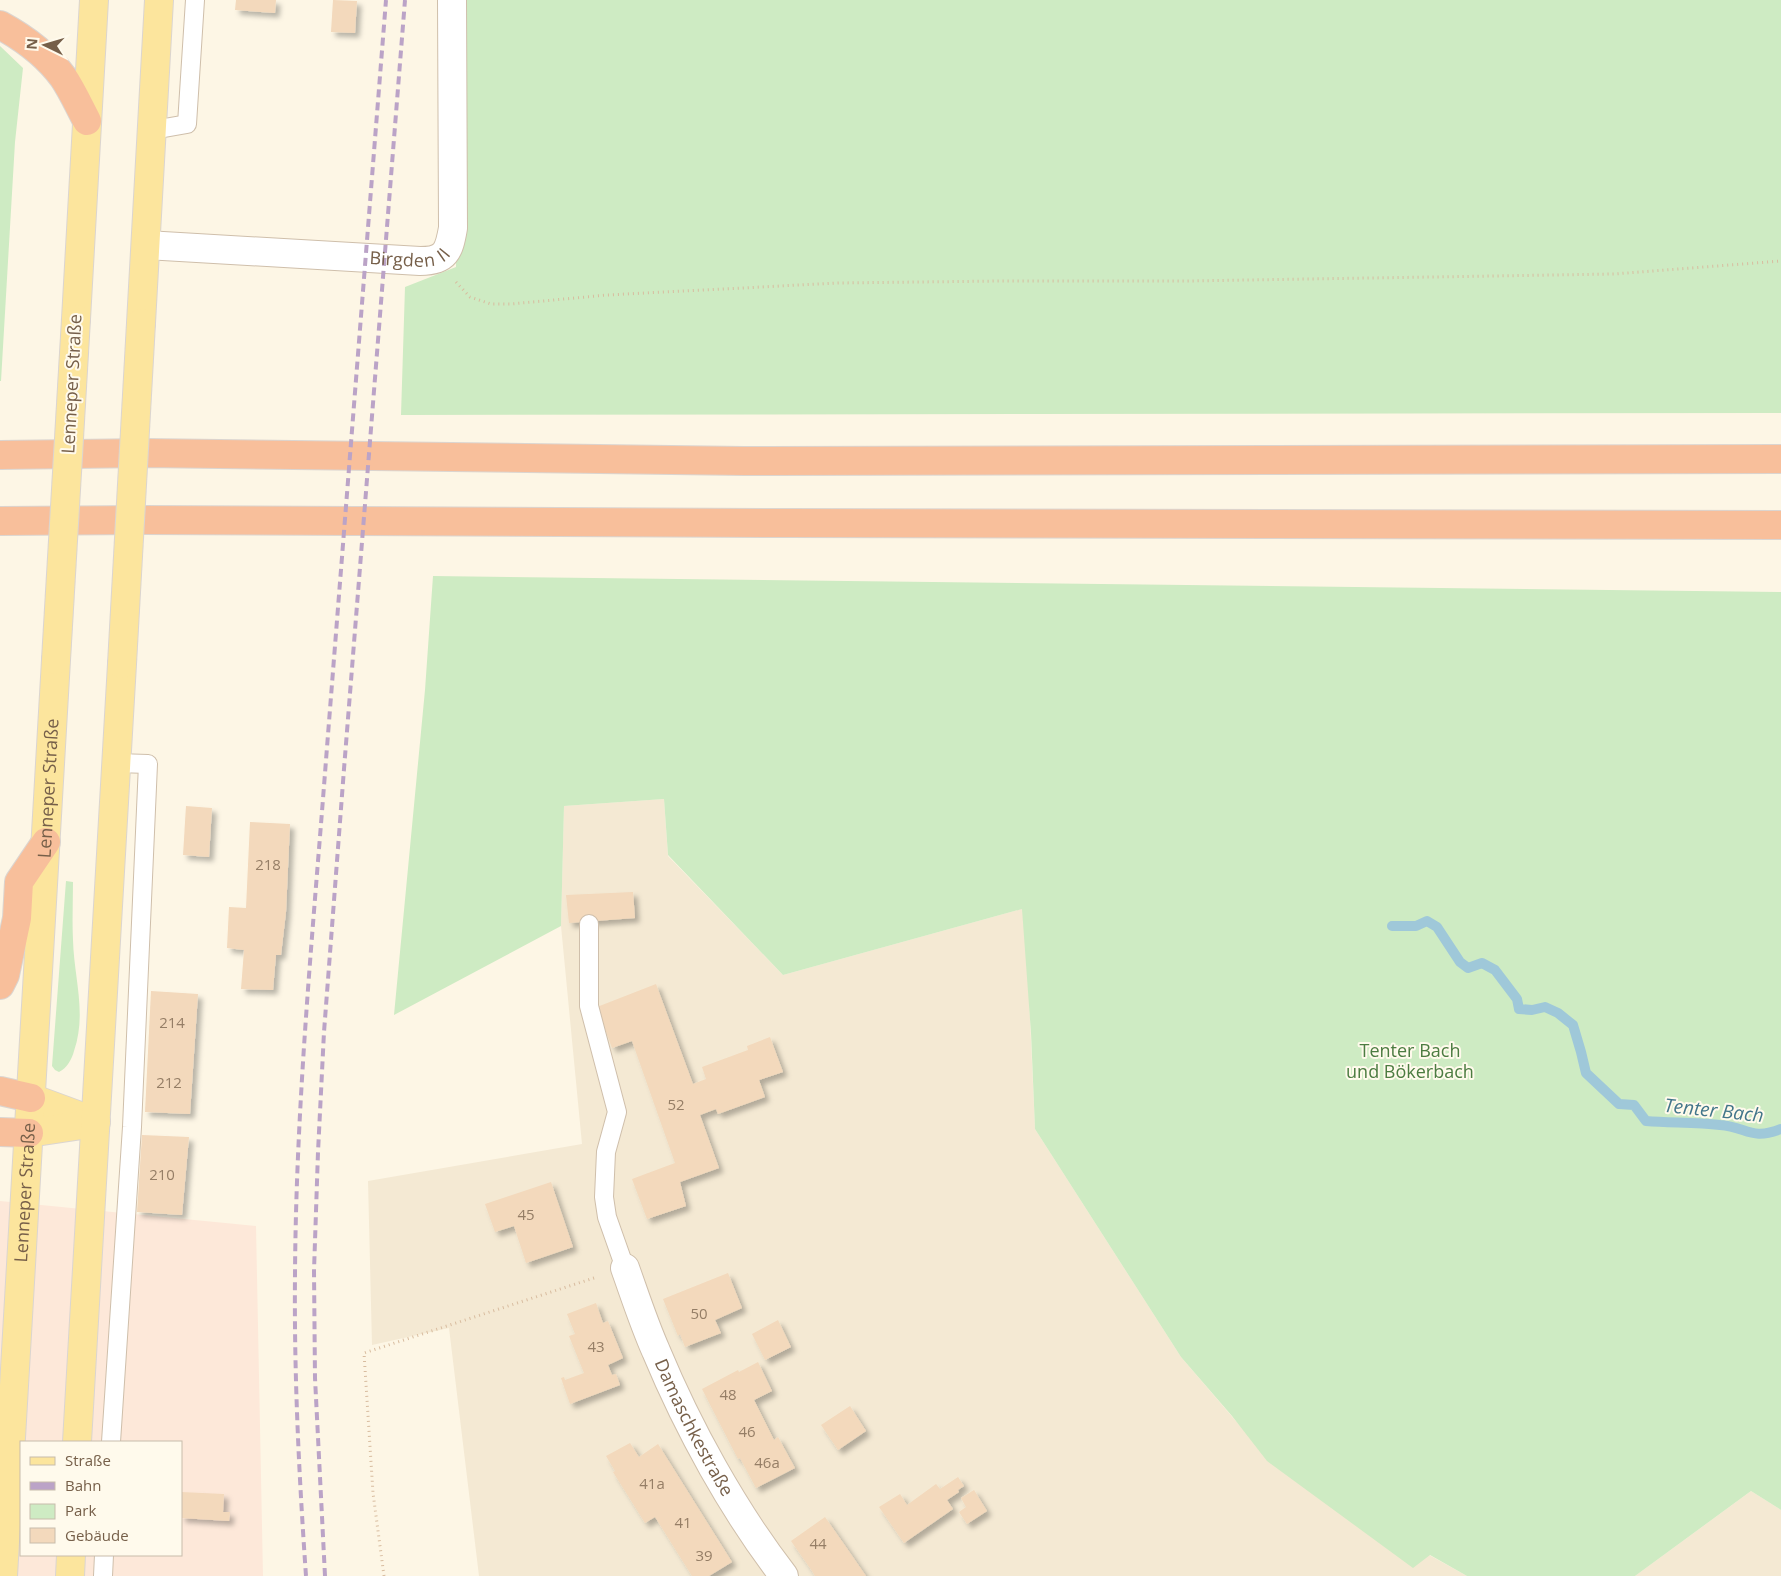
<svg xmlns="http://www.w3.org/2000/svg" width="1781" height="1576" viewBox="0 0 1781 1576" font-family="'Open Sans',sans-serif">
	<style>
		.residential { fill: #f4e9d3 }
		.commercial { fill: #fde8d9; fill-rule: evenodd }
		.green { fill: #ceebc3 }
		.lines { fill: none; stroke-linecap: round; stroke-linejoin: round }
		.stream { stroke: #9fc8d9; stroke-width: 10 }
		.building { fill: #f3d9bc; filter: url(#shadow) }
		.service-casing { stroke: #cfbfab; stroke-width: 20 }
		.minor-casing { stroke: #cfbfab; stroke-width: 30 }
		.primary-casing { stroke: #dbd5d0; stroke-width: 30 }
		.motorway-casing { stroke: #dbd5d0; stroke-width: 30 }
		.path { stroke: #d8bc9f; stroke-width: 3; stroke-dasharray: 1 4; stroke-linecap: butt }
		.service { stroke: #fff; stroke-width: 18 }
		.minor { stroke: #fff; stroke-width: 28 }
		.primary { stroke: #fce59d; stroke-width: 28 }
		.motorway { stroke: #f8bf9b; stroke-width: 28 }
		.rail { stroke: #bba3c7; stroke-width: 4; stroke-dasharray: 8 5; stroke-linecap: butt }
		.primary-bridge-casing { stroke: #dbd5d0; stroke-width: 30; stroke-linecap: butt }
		.primary-bridge { stroke: #fce59d; stroke-width: 28 }
		.labels { text-anchor: middle; stroke-width: 4; stroke-linejoin: round; paint-order: stroke }
		.number-label { font-size: 15px; fill: #957e66 }
		.street-label { font-size: 18px; fill: #765f49; stroke: #fffaec }
		.park-label { font-size: 18px; fill: #4c7c41; stroke: #fffaec }
		.water-label { font-size: 19px; font-style: italic; fill: #42758a; stroke: #fffaec }
	</style>
	<defs>
		<filter id="shadow"><feDropShadow dx="4.5" dy="4.5" stdDeviation="2.5" flood-color="#0004"/></filter>
	</defs>
	<rect width="100%" height="100%" fill="#fdf6e5"/>
	<g class="residential">
		<path d="M664 799 668 856 783 975 1025 908 1035 1129 1181 1357 1241 1427 1332 1501 1467 1576H479L449 1328 372 1345 368 1181 582 1144 561 926 564 806Z"/>
		<path d="M1751 1491 1781 1510V1576H1635Z"/>
	</g>
	<path class="commercial" d="M0 1201 256 1226 263 1576H0ZM21 1442H181V1555H21Z"/>
	<g class="green">
		<path d="M461 0H1781V413L401 415 405 287 456 267Z"/>
		<path d="M0 46 23 68 15 142 1 381H0Z"/>
		<path d="M433 576 1781 592V1510L1751 1491 1635 1576H1467L1430 1555 1413 1568 1267 1461 1232 1416 1181 1357 1035 1129 1031 1033 1022 909 783 975 668 855 664 799 564 806 561 926 394 1015 425 690Z"/>
		<path d="M66 881 73 882C73 901 72 920 73 940 74 978 87 1013 74 1051 72 1059 67 1068 59 1072L55 1070 52 1066Z"/>
	</g>
	<g class="lines">
		<path class="stream" d="M1392 926H1416L1427 921 1437 927 1460 962 1468 968 1482 963 1495 970 1517 999 1519 1009 1532 1010 1545 1007 1558 1013 1573 1025 1581 1052 1586 1073 1619 1104 1634 1105 1646 1121C1671 1123 1696 1122 1720 1125 1747 1127 1751 1141 1781 1129"/>
	</g>
	<g class="building">
		<path d="M236 0H276L275 13 235 10Z"/>
		<path d="M333 0 357 1 355 33 331 32Z"/>
		<path d="M186 806 212 808 209 857 183 855Z"/>
		<path d="M250 822 290 824 286 912 281 955H276L273 990 241 989 244 950 227 948 229 907 246 908Z"/>
		<path d="M633 892 635 918 569 923 566 895Z"/>
		<path d="M656 984 693 1084 706 1079 702 1067 748 1050 747 1046 770 1037 783 1072 759 1080 765 1097 718 1114 716 1109 700 1115 719 1168 680 1182 686 1206 647 1219 632 1179 675 1163 632 1041 612 1048 597 1007Z"/>
		<path d="M151 991 198 994 190 1114 145 1112Z"/>
		<path d="M142 1135 189 1137 182 1215 137 1212Z"/>
		<path d="M551 1182 573 1247 526 1263 514 1226 495 1232 485 1204Z"/>
		<path d="M728 1273 742 1308 715 1320 721 1333 685 1347 680 1334 678 1336 663 1299Z"/>
		<path d="M596 1303 603 1323 608 1321 623 1358 608 1365 612 1375 616 1374 620 1385 570 1404 561 1378 564 1377 565 1380 584 1373 569 1336 575 1334 567 1314Z"/>
		<path d="M778 1320 791 1347 765 1360 752 1334Z"/>
		<path d="M758 1362 772 1391 754 1400 774 1440 778 1437 795 1468 756 1488 740 1458 738 1459 702 1389 738 1370 739 1372Z"/>
		<path d="M850 1406 866 1431 838 1450 821 1425Z"/>
		<path d="M630 1443 639 1457 658 1444 732 1562 709 1576H692L655 1517 645 1523 613 1472 615 1471 606 1456Z"/>
		<path d="M958 1477 964 1486 958 1490 959 1492 947 1500 953 1509 904 1543 879 1507 900 1494 907 1505 936 1484 940 1489Z"/>
		<path d="M974 1490 987 1511 967 1524 959 1512 966 1507 961 1498Z"/>
		<path d="M181 1492 224 1494 223 1512H230L229 1521 181 1518Z"/>
		<path d="M825 1517 846 1547 866 1576H815L812 1571 791 1541Z"/>
	</g>
	<g class="lines">
		<defs>
			<g id="service">
				<path d="M153 130 187 124 195 0"/>
				<path d="M589 924V1006L617 1112 606 1152 604 1197 607 1217 625 1268"/>
				<path d="M111 1442 132 1127 148 764 117 763"/>
				<path d="M103 1576 104 1555"/>
			</g>
			<g id="minor">
				<path id="s1" d="M146 245 420 261C446 261 449 251 453 228L452 0"/>
				<path id="s2" d="M625 1268C635 1296 644 1324 656 1351 688 1428 733 1510 784 1576"/>
			</g>
			<g id="primary">
				<path d="M76 319 94 0"/>
				<path d="M141 323 159 0"/>
				<path d="M31 1098 96 1122"/>
				<path d="M29 1133 95 1123"/>
				<path d="M77 1442 122 664"/>
				<path id="s3" d="M3 1576 56 660"/>
				<path d="M70 1576 71 1555"/>
			</g>
			<g id="motorway">
				<path d="M0 25C24 38 46 54 63 77 72 90 79 106 87 121"/>
				<path d="M0 455 146 453 744 461 1781 459"/>
				<path d="M0 521 143 520 786 523 1781 525"/>
				<path d="M0 985 5 975 17 918 19 882 46 842"/>
				<path d="M0 1091 31 1098"/>
				<path d="M0 1132 29 1133"/>
			</g>
		</defs>
		<use href="#service" class="service-casing"/>
		<use href="#minor" class="minor-casing"/>
		<use href="#primary" class="primary-casing"/>
		<use href="#motorway" class="motorway-casing"/>
		<g class="path">
			<path d="M456 282 470 297 491 304H511L607 295 838 283 999 281H1187L1614 274 1781 261"/>
			<path d="M384 1576 373 1493 364 1353 597 1277"/>
		</g>
		<use href="#service" class="service"/>
		<use href="#minor" class="minor"/>
		<use href="#primary" class="primary"/>
		<use href="#motorway" class="motorway"/>
		<g class="rail">
			<path d="M306 1576C299 1476 294 1375 295 1275 296 1103 313 931 326 760 346 506 366 253 386 0"/>
			<path d="M325 1576 315 1378 314 1271 318 1152 324 1032 344 769 405 0"/>
		</g>
		<defs>
			<g id="primary-bridge">
				<path d="M56 660 76 319"/>
				<path d="M122 664 141 323"/>
			</g>
		</defs>
		<use href="#primary-bridge" class="primary-bridge-casing"/>
		<use href="#primary-bridge" class="primary-bridge"/>
	</g>
	<g class="labels">
		<g class="number-label">
			<text x="268" y="870">218</text>
			<text x="172" y="1028">214</text>
			<text x="169" y="1088">212</text>
			<text x="676" y="1110">52</text>
			<text x="162" y="1180">210</text>
			<text x="526" y="1220">45</text>
			<text x="699" y="1319">50</text>
			<text x="596" y="1352">43</text>
			<text x="728" y="1400">48</text>
			<text x="747" y="1437">46</text>
			<text x="767" y="1468">46a</text>
			<text x="652" y="1489">41a</text>
			<text x="683" y="1528">41</text>
			<text x="818" y="1549">44</text>
			<text x="704" y="1561">39</text>
		</g>
		<g class="street-label">
			<text dy="6" stroke="none"><textPath href="#s1" startOffset="264">Birgden II</textPath></text>
			<text transform="translate(72 384) rotate(-87)" y="6">Lenneper Straße</text>
			<text dy="6" stroke="none"><textPath href="#s3" startOffset="789">Lenneper Straße</textPath></text>
			<text dy="6" stroke="none"><textPath href="#s3" startOffset="384">Lenneper Straße</textPath></text>
			<text dy="6" stroke="none"><textPath href="#s2" startOffset="174">Damaschkestraße</textPath></text>
		</g>
		<g class="park-label">
			<text x="1410" y="1057">Tenter Bach<tspan x="1410" dy="21">und Bökerbach</tspan></text>
		</g>
		<g class="water-label">
			<text transform="translate(1714 1110) rotate(6)" y="7">Tenter Bach</text>
		</g>
	</g>
	<rect x="20" y="1441" width="162" height="115" fill="#fffaec" stroke="#c8bcab"/>
	<rect x="30" y="1457" width="25" height="8" fill="#fce59d" stroke="#c8bcab"/>
	<text x="65" y="1466" font-size="15" fill="#765f49">Straße</text>
	<rect x="30" y="1482" width="25" height="8" fill="#bba3c7" stroke="#c8bcab"/>
	<text x="65" y="1491" font-size="15" fill="#765f49">Bahn</text>
	<rect x="30" y="1504" width="25" height="15" fill="#ceebc3" stroke="#c8bcab"/>
	<text x="65" y="1516" font-size="15" fill="#765f49">Park</text>
	<rect x="30" y="1528" width="25" height="15" fill="#f3d9bc" stroke="#c8bcab"/>
	<text x="65" y="1541" font-size="15" fill="#765f49">Gebäude</text>
	<g transform="translate(45 45) rotate(275)" stroke="#fffaec" stroke-width="4" paint-order="stroke">
	<path d="M0-4L9 19L0 12L-9 19Z" fill="#765f49"/>
	<text y="-8" font-size="14" font-weight="bold" text-anchor="middle" fill="#765f49">N</text>
	</g>
</svg>
